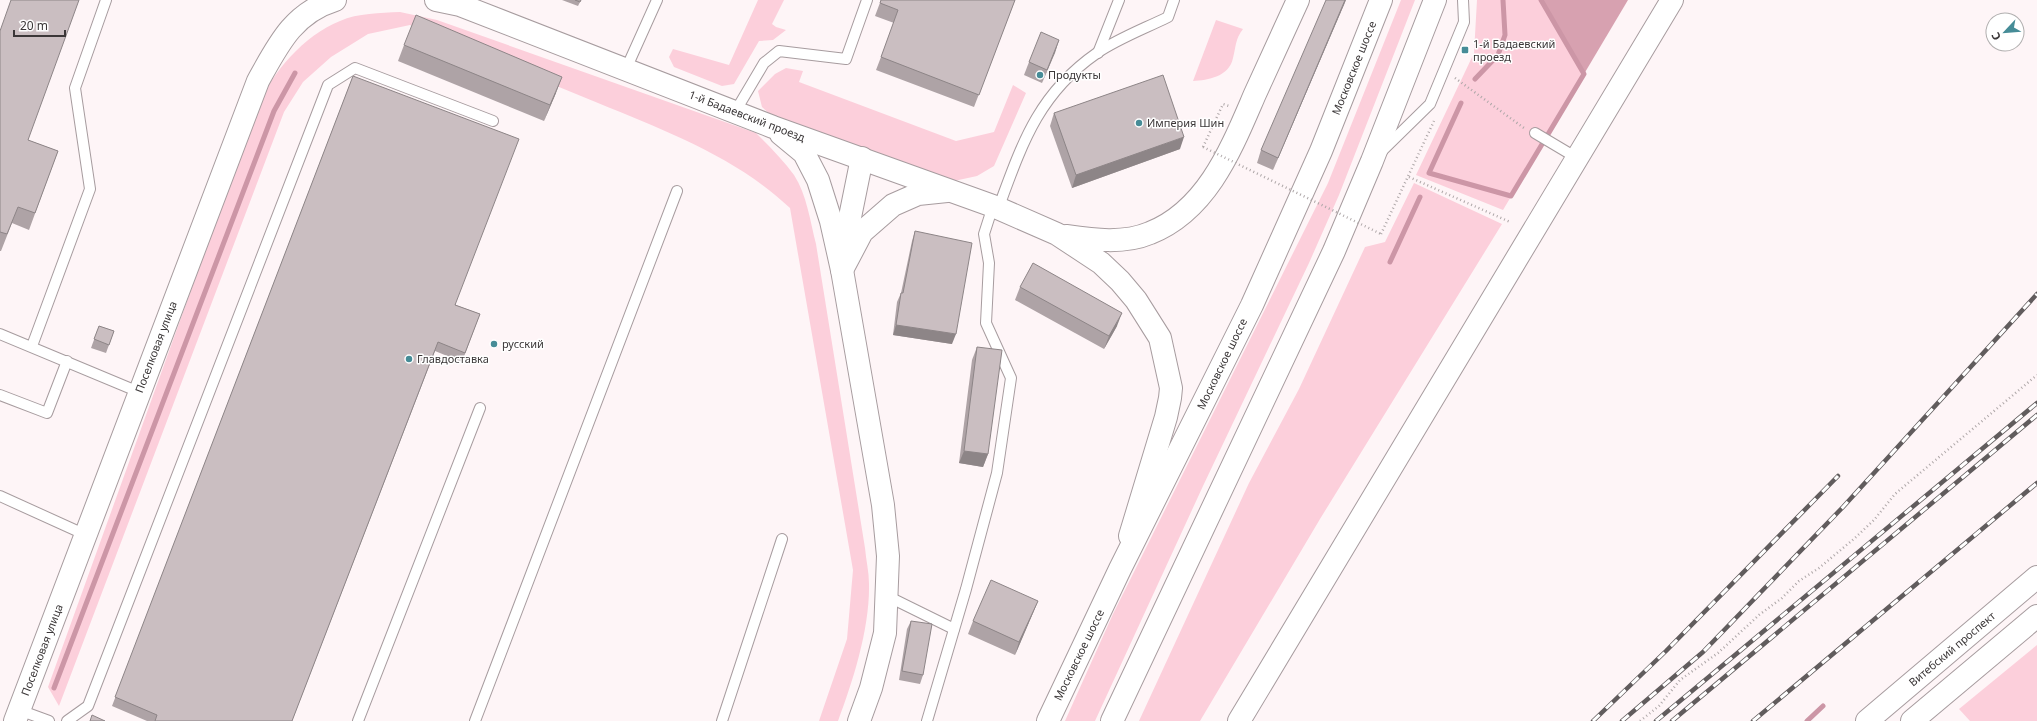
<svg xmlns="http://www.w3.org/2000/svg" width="2037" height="721" viewBox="0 0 2037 721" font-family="'Noto Sans',sans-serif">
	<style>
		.green { fill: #fccfdb }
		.forest { fill: #d7a1b0 }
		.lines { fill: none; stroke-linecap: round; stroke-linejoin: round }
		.stream { stroke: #cc96a6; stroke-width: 5 }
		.lane-casing { stroke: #a79c9f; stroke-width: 12 }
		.secondary-casing { stroke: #a79c9f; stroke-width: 24 }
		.highway-casing { stroke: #a79c9f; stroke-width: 24 }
		.path { stroke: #aea7a8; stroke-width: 2.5; stroke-dasharray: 1 3; stroke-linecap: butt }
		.lane { stroke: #fff; stroke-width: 10 }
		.secondary { stroke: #fff; stroke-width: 22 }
		.highway { stroke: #fff; stroke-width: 22 }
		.rail-casing { stroke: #615c5d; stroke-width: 4.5 }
		.rail { stroke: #fff; stroke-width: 3; stroke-dasharray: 9; stroke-linecap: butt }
		.path-bridge { stroke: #aea7a8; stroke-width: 2.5; stroke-dasharray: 1 3; stroke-linecap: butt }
		.wall { fill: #aea3a6 }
		.shaded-wall { fill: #8d8587 }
		.building { fill: #cabec1; stroke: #8d8587 }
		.poi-dot { fill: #468c97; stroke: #fff; stroke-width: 1.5 }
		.labels { text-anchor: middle; stroke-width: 3; stroke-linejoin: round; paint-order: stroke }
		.poi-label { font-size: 11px; fill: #3b3738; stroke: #fff; text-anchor: start }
		.street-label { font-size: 11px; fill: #3b3738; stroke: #fff }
	</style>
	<rect width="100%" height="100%" fill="#fef5f7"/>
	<g class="green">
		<path d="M758 0H784L772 24 776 27 786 30 773 40 759 41 734 84 722 86 674 67 669 57 673 49 729 65Z"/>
		<path d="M1401 0H1415L1339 195 1309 263 1203 486 1095 721H1065L1113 614 1328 183Z"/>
		<path d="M1477 0H1541L1584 74 1503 210 1416 175 1474 53Z"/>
		<path d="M400 12 437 20 756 133C769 146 783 160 794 175 807 195 810 221 816 244L865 548C866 560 869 572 869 584 870 628 853 681 838 721H819L847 639 853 570 790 208C736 157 666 131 598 103 535 77 473 51 410 25L368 34 331 57 303 82 284 112 59 706 48 687 257 107C273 72 303 36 340 21 358 13 380 13 400 12Z"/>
		<path d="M1216 20 1243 29C1235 39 1236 47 1233 58 1229 77 1208 80 1193 81Z"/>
		<path d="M786 68 803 71 799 82 956 141 994 132 1013 85 1026 93 994 166 977 176 954 181 774 118 762 107 758 91 775 74Z"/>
		<path d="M1414 183 1502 224 1320 519 1200 721H1139L1249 483 1299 389 1365 247 1385 242Z"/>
		<path d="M2037 645V721H1970L1959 709Z"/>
	</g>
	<path class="forest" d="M1541 0H1628L1584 74Z"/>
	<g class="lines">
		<g class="stream">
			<path d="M1475 79 1498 55 1505 35 1503 0"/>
			<path d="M1461 103 1429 173 1511 196 1584 74 1541 0"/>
			<path d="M1390 262 1420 197"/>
			<path d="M54 688 274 111 295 73"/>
			<path d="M1807 721 1823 706"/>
		</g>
		<defs>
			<g id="lane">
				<path d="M1098 53 1119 0"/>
				<path d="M626 69 657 0"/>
				<path d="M735 112 764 63 779 51 846 59 867 0"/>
				<path d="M1535 133 1577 158"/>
				<path d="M1382 151 1430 104 1464 22 1463 0"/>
				<path d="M998 209C1022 144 1038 94 1097 53 1117 39 1146 28 1168 17L1174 0"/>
				<path d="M0 334 139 392"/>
				<path d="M32 346 90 189 75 88 106 0"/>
				<path d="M0 395 47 413 67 361"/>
				<path d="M0 496 86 535"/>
				<path d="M887 596 954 629"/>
				<path d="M19 710 49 721"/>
				<path d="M67 721 88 706 328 85 355 68 493 121"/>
				<path d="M358 721 480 408"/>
				<path d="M475 721 677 191"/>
				<path d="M722 721 782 539"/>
				<path d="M927 721 966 589 997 473 1011 378 986 323 989 263 984 234 993 206"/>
			</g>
			<g id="secondary">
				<path d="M436 0 460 5 773 127 993 206 1057 234 1101 263 1120 281 1136 300 1160 338 1171 388 1170 398 1166 417 1130 536"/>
				<path d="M781 134 804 153 818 180 831 221 842 270 883 505 888 556 885 633 871 688 859 721"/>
				<path d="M1066 236C1094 240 1124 244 1150 233 1208 210 1232 147 1255 94 1269 63 1284 31 1298 0"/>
				<path d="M844 255 849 222 862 158"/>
				<path d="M842 270 862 232 893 205 918 194 947 191"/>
				<path d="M15 721 258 81C278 45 293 13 335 0"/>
				<path d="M1239 721 1672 0"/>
				<path d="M1867 721 2037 577"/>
				<path d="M1912 721 2037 616"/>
			</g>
			<g id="highway">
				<path d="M1048 721 1120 569 1252 305 1321 151 1381 0"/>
				<path d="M1112 721 1334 251 1372 161 1435 0"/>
			</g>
		</defs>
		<use href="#lane" class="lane-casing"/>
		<use href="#secondary" class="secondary-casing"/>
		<use href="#highway" class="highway-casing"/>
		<g class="path">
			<path d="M1455 78 1524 128"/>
			<path d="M1203 147 1223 104 1229 106"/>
			<path d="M1409 177 1510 222"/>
			<path d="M1381 234 1434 121"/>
			<path d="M1640 721 1659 706 1680 680 1718 653 1759 615 1782 598 1799 581 1819 568 1855 538 1874 520 1895 494 2037 375"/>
		</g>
		<use href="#lane" class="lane"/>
		<use href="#secondary" class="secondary"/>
		<use href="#highway" class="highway"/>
		<defs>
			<g id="rail">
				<path d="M1593 721 1666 651 1838 476"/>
				<path d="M1622 721 1703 652 1843 507 2037 294"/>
				<path d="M1656 721 2037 403"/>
				<path d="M1672 721 2037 415"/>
				<path d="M1753 721 2037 483"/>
			</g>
		</defs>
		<use href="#rail" class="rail-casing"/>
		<use href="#rail" class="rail"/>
		<path class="path-bridge" d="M1203 147 1381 234"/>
	</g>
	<g class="wall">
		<path d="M562 0H581L578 6Z"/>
		<path d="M881 0H1015L974 107 876 70 894 23 875 16Z"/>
		<path d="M1346 0 1273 170 1257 163 1261 150Z"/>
		<path d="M0 31 28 140 58 151 29 230 12 223 1 251H0Z"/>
		<path d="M1059 40 1042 83 1024 75 1029 62Z"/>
		<path d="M404 45 556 93 544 121 398 61Z"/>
		<path d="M353 76 456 305 480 314 462 362 435 351 292 721H147L112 706Z"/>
		<path d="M1054 113 1180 149 1072 188 1050 126Z"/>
		<path d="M915 231 952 344 893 335 897 302 901 293 912 241Z"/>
		<path d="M1020 287 1117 326 1104 349 1015 300Z"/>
		<path d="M99 326 114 331 106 353 91 348Z"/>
		<path d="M977 347 988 454 983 467 959 463 972 360Z"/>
		<path d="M1038 601 1033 613 1015 655 968 634 973 621Z"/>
		<path d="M911 621 923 675 920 684 899 680 907 629Z"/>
	</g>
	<g class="shaded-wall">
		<path d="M1345 0H1346L1273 170 1278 158Z"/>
		<path d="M1059 40 1055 53 1042 83 1047 70Z"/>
		<path d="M562 77 556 93 544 121 550 105Z"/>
		<path d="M1184 137 1180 149 1072 188 1076 175Z"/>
		<path d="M1122 313 1117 326 1104 349 1109 336Z"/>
		<path d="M896 325 956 334 952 344 893 335Z"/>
		<path d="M964 451 988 454 983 467 959 463Z"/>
		<path d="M1038 601 1033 613 1015 655 1019 642Z"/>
	</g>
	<g class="building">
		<path d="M11 0H79L28 140 58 151 35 213 18 207 7 234 0 232V31Z"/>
		<path d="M575 0H581L580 2Z"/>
		<path d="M881 0H1015L979 95 881 57 898 10 880 3Z"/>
		<path d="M1326 0H1345L1278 158 1261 150Z"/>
		<path d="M416 15 562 77 550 105 404 45Z"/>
		<path d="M1041 32 1059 40 1047 70 1029 62Z"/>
		<path d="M1163 75 1184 137 1076 175 1054 113Z"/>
		<path d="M353 76 519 139 455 305 480 314 465 353 438 342 292 721H155L157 715 115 697Z"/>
		<path d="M915 231 972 243 956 334 896 325 901 293H903Z"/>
		<path d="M1033 263 1122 313 1109 336 1020 287Z"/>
		<path d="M99 326 114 331 109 345 94 339Z"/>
		<path d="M977 347 1002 350 988 454 964 451Z"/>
		<path d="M991 580 1038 601 1019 642 973 621Z"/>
		<path d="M911 621 932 624 923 675 902 671Z"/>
		<path d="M92 715 105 721H90Z"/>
	</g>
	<g class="poi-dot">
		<rect x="1461" y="46" width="8" height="8" rx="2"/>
		<circle cx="1040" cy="75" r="4"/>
		<circle cx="1139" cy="123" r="4"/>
		<circle cx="494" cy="344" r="4"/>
		<circle cx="409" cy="359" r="4"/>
	</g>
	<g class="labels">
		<g class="poi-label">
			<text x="1473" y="48">1-й Бадаевский<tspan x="1473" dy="13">проезд</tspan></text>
			<text x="1048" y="79">Продукты</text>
			<text x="1147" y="127">Империя Шин</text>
			<text x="502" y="348">русский</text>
			<text x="417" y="363">Главдоставка</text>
		</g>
		<g class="street-label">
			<text transform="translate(1354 68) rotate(-68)" y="4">Московское шоссе</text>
			<text transform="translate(747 116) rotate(21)" y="4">1-й Бадаевский проезд</text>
			<text transform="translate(156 347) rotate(-69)" y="4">Поселковая улица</text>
			<text transform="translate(1222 364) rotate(-64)" y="4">Московское шоссе</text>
			<text transform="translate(1952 649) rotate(-40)" y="4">Витебский проспект</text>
			<text transform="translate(42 650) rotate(-69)" y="4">Поселковая улица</text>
			<text transform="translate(1079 655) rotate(-64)" y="4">Московское шоссе</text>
		</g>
	</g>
	<g transform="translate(2005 32) rotate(244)"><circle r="19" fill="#ffffff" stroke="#b1afaf"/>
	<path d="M0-3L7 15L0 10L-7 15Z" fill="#468c97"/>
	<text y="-6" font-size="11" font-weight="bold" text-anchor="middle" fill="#3b3738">С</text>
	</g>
	<path d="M14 30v6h51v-6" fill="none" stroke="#3b3738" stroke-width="2"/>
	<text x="20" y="30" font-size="12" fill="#3b3738" stroke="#ffffff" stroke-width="3" paint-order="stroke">20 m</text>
</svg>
